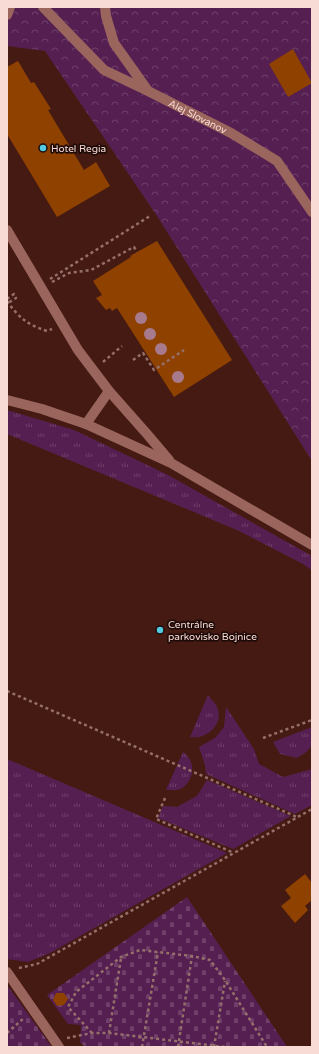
<svg xmlns="http://www.w3.org/2000/svg" width="319" height="1054" viewBox="0 0 319 1054" font-family="'Varela Round',sans-serif">
	<style>
		.grass { fill: url(#grass-tufts) }
		.forest { fill: url(#forest-crowns) }
		.cemetery { fill: url(#cemetery-stones) }
		.building { fill: #8f4100 }
		.lines { fill: none; stroke-linecap: round; stroke-linejoin: round }
		.path { stroke: #95706a; stroke-width: 2.5; stroke-dasharray: 3 3; stroke-linecap: butt }
		.minor { stroke: #9a655c; stroke-width: 10 }
		.tree { fill: #a77a8e }
		.poi-dot { fill: #54cade; stroke: #1e0b08; stroke-width: 1.5 }
		.labels { text-anchor: middle; stroke-width: 3.5; stroke-linejoin: round; paint-order: stroke }
		.street-label { font-size: 10px; fill: #f9dbd6; stroke: #1e0b08 }
		.poi-label { font-size: 10px; fill: #f9dbd6; stroke: #1e0b08; text-anchor: start }
	</style>
	<defs>
		<pattern id="grass-tufts" width="24" height="20" patternUnits="userSpaceOnUse"><rect width="24" height="20" fill="#561f52"/><path d="M3 7l-1-3M5 7V3M7 7l1-3M15 17l-1-3M17 17v-4M19 17l1-3" fill="none" stroke="#6f3f6a"/></pattern>
		<pattern id="forest-crowns" width="20" height="18" patternUnits="userSpaceOnUse"><rect width="20" height="18" fill="#561f52"/><path d="M2 6a3 3 0 1 1 6 0M12 15a3 3 0 1 1 6 0" fill="none" stroke="#6f3f6a"/></pattern>
		<pattern id="cemetery-stones" width="16" height="16" patternUnits="userSpaceOnUse"><rect width="16" height="16" fill="#561f52"/><path d="M2 7V4a2 2 0 0 1 4 0v3zM10 15v-3a2 2 0 0 1 4 0v3z" fill="#6f3f6a"/></pattern>
	</defs>
	<rect width="100%" height="100%" fill="#451a13"/>
	<g class="grass">
		<path d="M7 410 74 430 168 475 312 556V570L303 564 237 530 7 434Z"/>
		<path d="M208 695C210 698 214 702 216 705 226 723 207 740 190 737Z"/>
		<path d="M226 707 254 749 259 764 283 777 312 769V805L295 814 206 774 205 765 199 747 215 738 224 727Z"/>
		<path d="M312 727C312 746 315 747 297 758L280 754 273 742Z"/>
		<path d="M183 752C196 761 195 779 182 788 178 791 172 790 166 790Z"/>
		<path d="M7 759 227 853 50 953 28 962 7 959Z"/>
		<path d="M207 780 291 816 233 849 158 818 163 806 177 807 197 796Z"/>
	</g>
	<path class="forest" d="M7 7H312V461L157 216 45 51 7 46Z"/>
	<g class="cemetery">
		<path d="M187 897 287 1047H85L80 1042 81 1025 68 1024 47 995Z"/>
		<path d="M7 985 51 1046V1047H7Z"/>
	</g>
	<g class="building">
		<path d="M293 49 312 83 288 97 269 64Z"/>
		<path d="M18 61 31 83 34 82 51 109 48 110 84 170 96 162 110 186 57 217 7 134V67Z"/>
		<path d="M157 241 232 360 174 397 117 308 112 311 110 308 106 310 96 298 102 295 93 281 131 257 130 256 137 252Z"/>
		<path d="M305 874 312 883V900L305 906 308 910 295 923 281 906 291 898 285 890Z"/>
		<path d="M56 993H64L68 999 64 1005 57 1006 53 1000Z"/>
	</g>
	<g class="lines">
		<g class="path">
			<path d="M50 279 150 216"/>
			<path d="M52 282 69 273 91 270 134 247 137 252"/>
			<path d="M7 299 14 294 16 298 8 303"/>
			<path d="M7 301C19 318 28 325 47 331L52 329"/>
			<path d="M133 360 143 353 154 370 184 350"/>
			<path d="M103 362 122 346"/>
			<path d="M7 691 297 817"/>
			<path d="M263 738 312 720"/>
			<path d="M165 798 156 819 234 853"/>
			<path d="M19 968 37 964 312 809"/>
			<path d="M7 1033 24 1018"/>
			<path d="M92 1033 68 1007 76 992 121 957 140 950 192 956 210 960 225 980 267 1047"/>
			<path d="M109 1033 121 958"/>
			<path d="M67 1038 92 1033H109L225 1047"/>
			<path d="M142 1047 158 952"/>
			<path d="M178 1047 192 956"/>
			<path d="M214 1047 225 981"/>
		</g>
		<g class="minor">
			<path d="M43 7 104 70 146 90"/>
			<path id="s1" d="M105 7 106 16 114 43 148 91 231 133 277 161 312 212"/>
			<path d="M7 15 10 7"/>
			<path d="M7 230 78 350 109 391 147 434 169 460"/>
			<path d="M7 400 42 409 86 424 171 463 312 545"/>
			<path d="M86 424 109 391"/>
			<path d="M7 972 59 1047"/>
		</g>
	</g>
	<g class="tree">
		<circle cx="141" cy="318" r="6"/>
		<circle cx="150" cy="334" r="6"/>
		<circle cx="161" cy="349" r="6"/>
		<circle cx="178" cy="377" r="6"/>
	</g>
	<g class="poi-dot">
		<circle cx="43" cy="148" r="4"/>
		<circle cx="160" cy="630" r="4"/>
	</g>
	<g class="labels">
		<g class="street-label">
			<text dy="4" stroke="none"><textPath href="#s1" startOffset="152">Alej Slovanov</textPath></text>
		</g>
		<g class="poi-label">
			<text x="51" y="152">Hotel Regia</text>
			<text x="168" y="628">Centrálne<tspan x="168" dy="12">parkovisko Bojnice</tspan></text>
		</g>
	</g>
	<rect width="319" height="1054" fill="none" stroke="#f9dbd6" stroke-width="16"/>
</svg>
